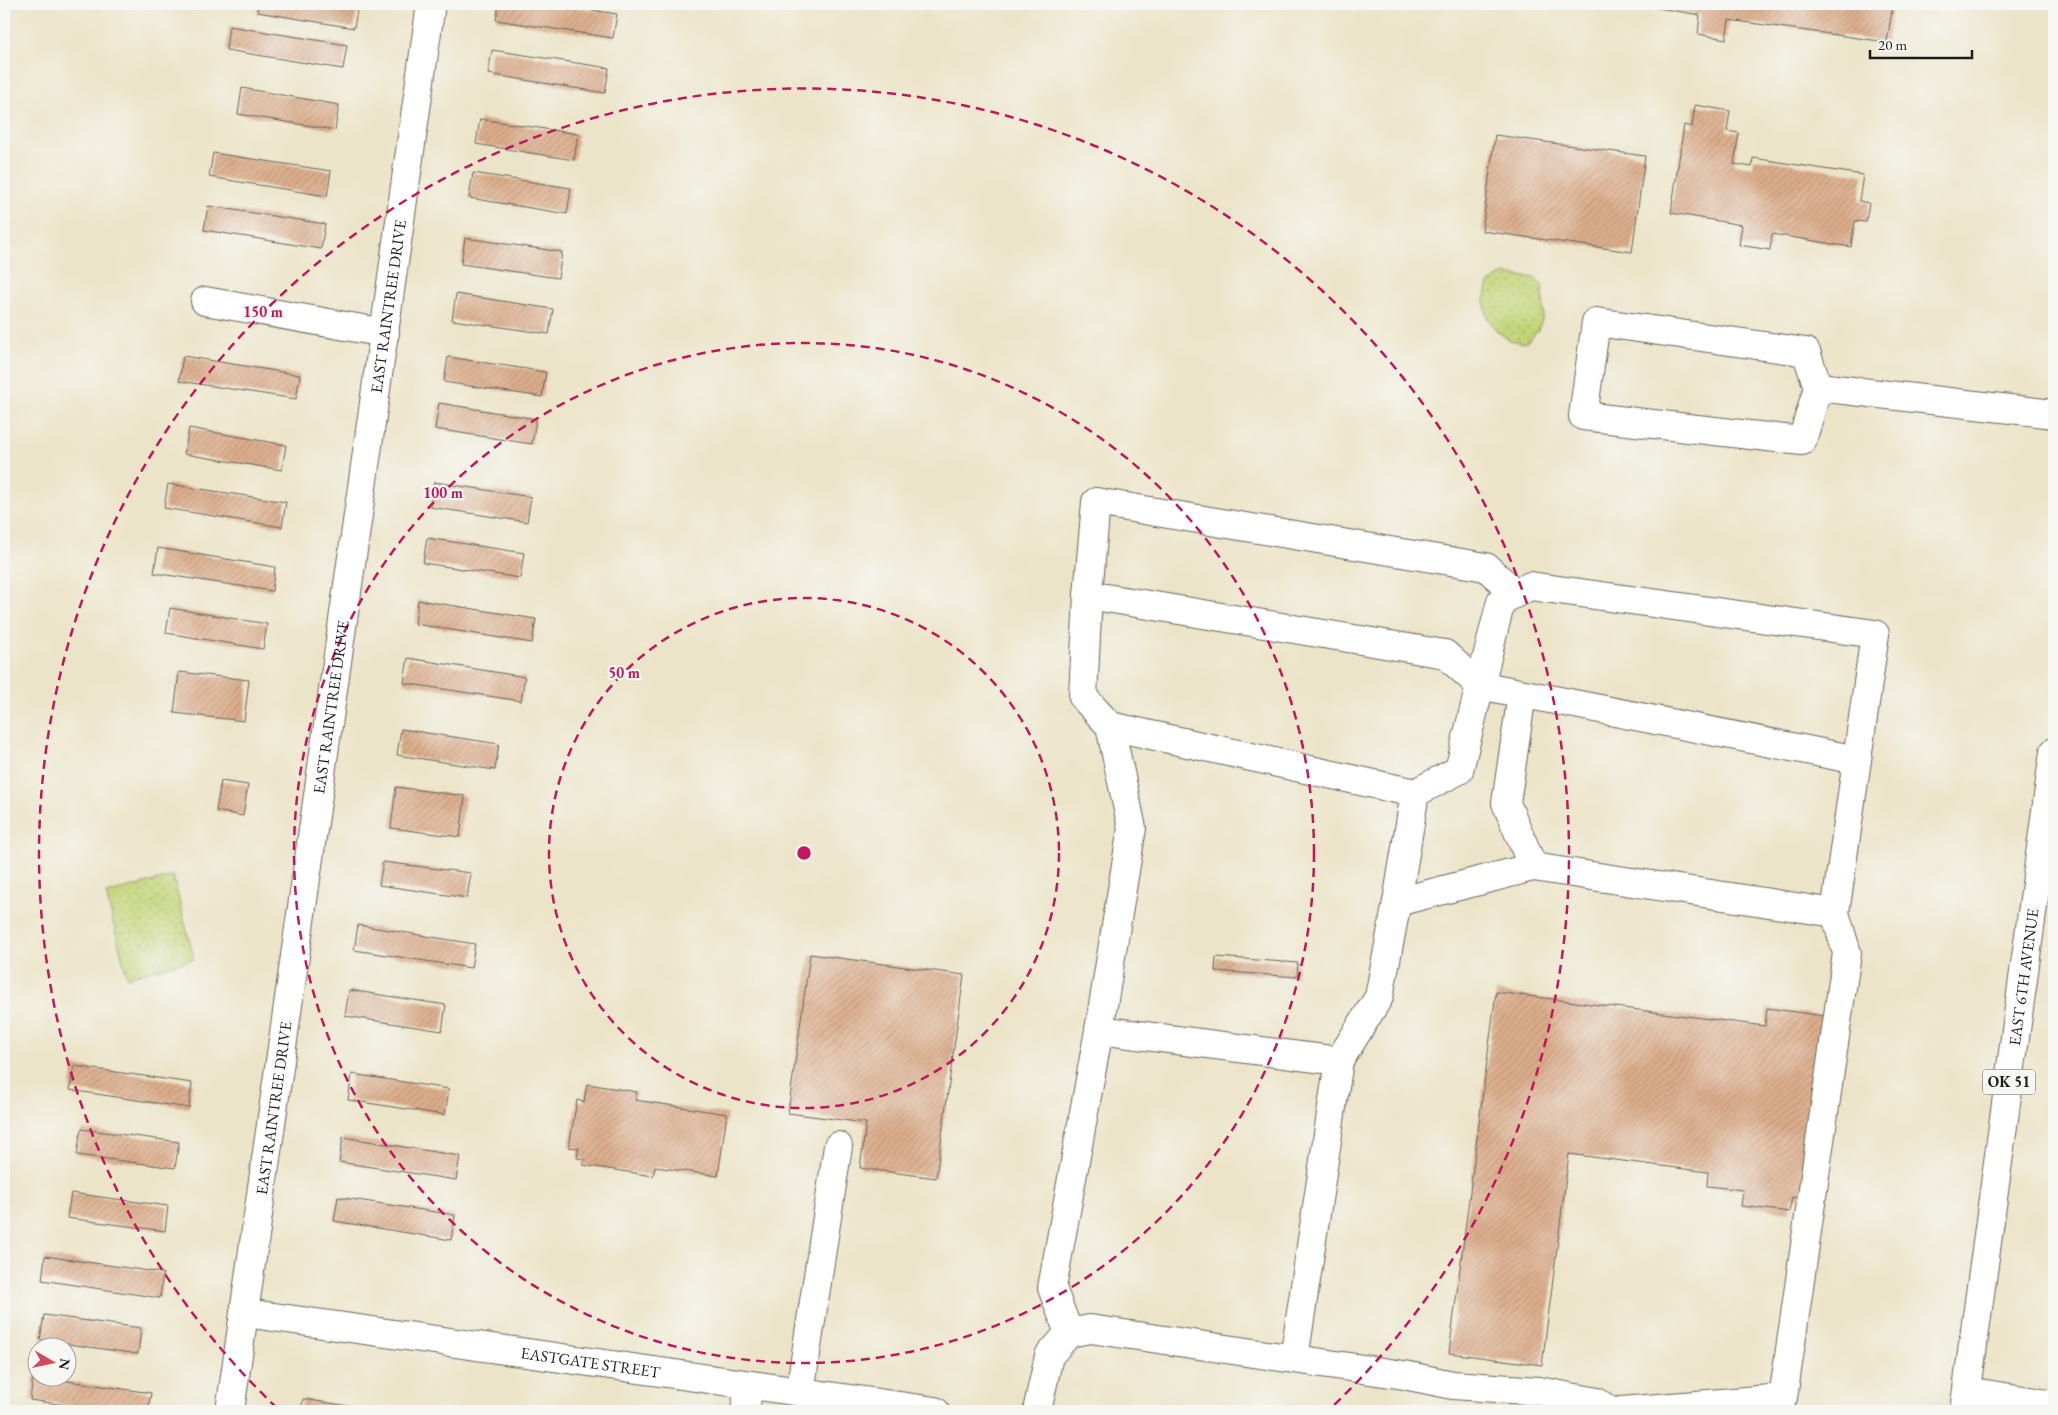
<svg xmlns="http://www.w3.org/2000/svg" width="2058" height="1415" viewBox="0 0 2058 1415" font-family="'EB Garamond',serif">
	<style>
		.green { fill: url(#green-dots); stroke: #707849 }
		.building { fill: url(#building-hatch) }
		.lines { fill: none; stroke-linecap: round; stroke-linejoin: round }
		.minor-casing { stroke: #656258; stroke-width: 30 }
		.major-casing { stroke: #656258; stroke-width: 30 }
		.minor { stroke: #fff; stroke-width: 28 }
		.major { stroke: #fff; stroke-width: 28 }
		.ring { fill: none; stroke: #c2185b; stroke-width: 2.5; stroke-dasharray: 9 6 }
		.labels { text-anchor: middle; stroke-width: 4.5; stroke-linejoin: round; paint-order: stroke }
		.shield { fill: #f6f6f2; stroke: #5d5d5c; stroke-width: 1 }
		.shield-label { font-size: 15px; font-weight: bold; fill: #1c1c1c }
		.street-label { font-size: 16px; fill: #1c1c1c; stroke: #f6f6f2 }
		.centre { fill: #c2185b; stroke: #f6f6f2; stroke-width: 2.5 }
		.ring-label { font-size: 15px; text-anchor: middle; font-weight: bold; fill: #c2185b; stroke: #f6f6f2; stroke-width: 4.5; stroke-linejoin: round; paint-order: stroke }
	</style>
	<defs>
		<pattern id="green-dots" width="8" height="8" patternUnits="userSpaceOnUse" patternTransform="scale(1.25)"><rect width="8" height="8" fill="#c3d476"/><path d="M2 2h.1M6 6h.1" fill="none" stroke="#a7b566" stroke-width="1.8" stroke-linecap="round"/></pattern>
		<pattern id="building-hatch" width="6" height="6" patternUnits="userSpaceOnUse" patternTransform="scale(1.25)"><rect width="6" height="6" fill="#dcad8b"/><path d="M-1 1l2-2M0 6l6-6M5 7l2-2" fill="none" stroke="#bc9477"/></pattern>
	</defs>
	<rect width="100%" height="100%" fill="#f6f6f2"/>
	<filter id="ink" filterUnits="userSpaceOnUse"><feTurbulence type="fractalNoise" baseFrequency=".02" numOctaves="2"/><feDisplacementMap in="SourceGraphic" scale="10" xChannelSelector="R" yChannelSelector="G"/><feConvolveMatrix kernelMatrix="1 2 1 2 8 2 1 2 1" color-interpolation-filters="sRGB"/></filter>
	<filter id="wash" filterUnits="userSpaceOnUse"><feTurbulence type="fractalNoise" baseFrequency=".0096" numOctaves="4" result="noise"/><feDisplacementMap in="SourceGraphic" scale="20" xChannelSelector="R" yChannelSelector="G"/><feGaussianBlur stdDeviation="1.12" result="paint"/><feColorMatrix in="noise" values="0 0 0 0 0 0 0 0 0 0 0 0 0 0 0 0 0 1.4 0 .05"/><feComposite in="paint" operator="in"/></filter>
	<g filter="url(#wash)">
		<rect width="100%" height="100%" fill="#ece4c8"/>
		<g class="green">
			<path d="M1504 274 1535 278 1542 285C1545 307 1546 329 1525 343L1509 340 1497 331 1487 317 1484 301 1489 284 1496 278Z"/>
			<path d="M173 876 194 959 127 977 106 894Z"/>
		</g>
		<g id="blocks">
			<g class="building">
				<path d="M258 4H358L354 28 257 12Z"/>
				<path d="M499 4H553L617 14 613 38 496 20Z"/>
				<path d="M1634 4H1893L1887 42 1729 20 1726 39 1698 34 1700 15Z"/>
				<path d="M229 26 347 45 343 69 226 50Z"/>
				<path d="M492 50 609 68 605 93 488 74Z"/>
				<path d="M242 88 339 105 335 130 238 114Z"/>
				<path d="M1695 105 1730 111 1727 131 1739 133 1734 164 1752 167 1753 158 1863 175 1859 201 1869 203 1866 222 1855 221 1851 247 1772 234 1770 250 1739 245 1742 225 1671 213 1684 125 1692 127Z"/>
				<path d="M480 119 578 134 574 160 476 144Z"/>
				<path d="M1495 135 1645 156 1632 252 1482 231Z"/>
				<path d="M213 153 331 171 327 196 209 177Z"/>
				<path d="M473 173 571 188 567 214 469 198Z"/>
				<path d="M208 206 325 224 321 249 204 230Z"/>
				<path d="M465 238 562 252 558 278 461 264Z"/>
				<path d="M456 294 553 309 549 334 452 320Z"/>
				<path d="M183 356 300 375 296 399 179 381Z"/>
				<path d="M448 357 546 372 542 397 444 382Z"/>
				<path d="M439 403 536 419 532 444 435 429Z"/>
				<path d="M189 428 286 445 282 470 184 454Z"/>
				<path d="M434 482 531 497 527 522 430 507Z"/>
				<path d="M168 484 286 502 282 527 164 508Z"/>
				<path d="M427 538 524 553 520 578 423 563Z"/>
				<path d="M158 548 275 567 272 591 154 573Z"/>
				<path d="M418 600 536 619 532 643 415 624Z"/>
				<path d="M170 608 267 624 263 649 166 633Z"/>
				<path d="M408 658 525 677 521 701 404 683Z"/>
				<path d="M179 672 249 680 244 721 174 713Z"/>
				<path d="M401 729 499 744 495 770 397 755Z"/>
				<path d="M221 781 248 785 243 816 216 811Z"/>
				<path d="M396 787 465 796 460 837 391 828Z"/>
				<path d="M383 862 471 873 467 898 379 885Z"/>
				<path d="M358 925 475 944 471 968 354 950Z"/>
				<path d="M810 954 964 975 936 1178 860 1168 866 1123 788 1113Z"/>
				<path d="M1216 957 1298 963 1297 977 1215 971Z"/>
				<path d="M349 990 446 1005 442 1031 345 1016Z"/>
				<path d="M1496 992 1765 1026 1767 1008 1825 1016 1802 1198 1792 1197 1789 1212 1741 1206 1743 1190 1707 1186 1708 1172 1569 1154 1542 1365 1449 1353Z"/>
				<path d="M74 1066 192 1083 189 1108 70 1090Z"/>
				<path d="M352 1074 449 1089 445 1115 348 1100Z"/>
				<path d="M587 1084 637 1092 635 1100 727 1114 718 1176 655 1167 653 1176 583 1165 584 1159 577 1158 579 1148 569 1147 577 1100 584 1102Z"/>
				<path d="M81 1129 179 1142 175 1168 77 1155Z"/>
				<path d="M343 1137 460 1156 456 1180 339 1162Z"/>
				<path d="M71 1193 168 1206 165 1231 67 1218Z"/>
				<path d="M338 1197 455 1215 451 1240 334 1221Z"/>
				<path d="M45 1256 163 1273 160 1298 42 1280Z"/>
				<path d="M44 1315 141 1328 138 1354 40 1340Z"/>
				<path d="M33 1376 151 1393 148 1411H107L30 1400Z"/>
				<path d="M303 1399 374 1410V1411H301Z"/>
			</g>
		</g>
	</g>
	<g filter="url(#ink)">
		<use href="#blocks" fill-opacity="0" stroke="#656258" stroke-width="1"/>
		<g class="lines">
			<defs>
				<g id="minor">
					<path d="M205 301 385 333"/>
					<path d="M1596 322 1806 352 1818 387 1802 441 1583 416Z"/>
					<path d="M1818 387 2054 414"/>
					<path d="M1088 595 1445 654 1479 685 1857 760"/>
					<path d="M1522 694 1506 803 1533 867"/>
					<path d="M1415 793 1110 726 1083 697 1088 595 1096 502 1486 567 1515 593"/>
					<path d="M1397 902 1415 793 1459 770 1501 601 1530 586 1875 634 1835 913 1847 953 1783 1398 1621 1411"/>
					<path d="M1099 1030 1132 828 1110 726"/>
					<path id="s1" d="M245 1313 935 1411"/>
					<path d="M1069 1333 1052 1288 1099 1030 1339 1061"/>
					<path d="M1294 1359 1339 1061 1379 997 1397 902 1533 867 1835 913"/>
					<path d="M1967 1391 2054 1405"/>
					<path d="M800 1392 838 1146"/>
					<path id="s2" d="M230 1411 431 4"/>
					<path d="M745 1411 749 1385"/>
					<path d="M1037 1411 1049 1356 1069 1333 1090 1329 1404 1375 1453 1385 1539 1391 1597 1402 1610 1411"/>
				</g>
				<g id="major">
					<path id="s3" d="M1964 1411 2054 752"/>
				</g>
			</defs>
			<use href="#minor" class="minor-casing"/>
			<use href="#major" class="major-casing"/>
			<use href="#minor" class="minor"/>
			<use href="#major" class="major"/>
		</g>
	</g>
	<g class="ring">
		<circle cx="804" cy="853" r="255"/>
		<circle cx="804" cy="853" r="510"/>
		<path d="M277 1408A765 765 0 1 1 1331 1408"/>
	</g>
	<g class="labels">
		<rect class="shield" x="1983" y="1069.5" width="52" height="25" rx="4"/>
		<g class="shield-label">
			<text x="2009" y="1087">OK 51</text>
		</g>
		<g class="street-label">
			<text dy="6" stroke="none"><textPath href="#s2" startOffset="1116">EAST RAINTREE DRIVE</textPath></text>
			<text dy="6" stroke="none"><textPath href="#s2" startOffset="711">EAST RAINTREE DRIVE</textPath></text>
			<text dy="6" stroke="none"><textPath href="#s3" startOffset="438">EAST 6TH AVENUE</textPath></text>
			<text dy="6" stroke="none"><textPath href="#s2" startOffset="306">EAST RAINTREE DRIVE</textPath></text>
			<text dy="6" stroke="none"><textPath href="#s1" startOffset="349">EASTGATE STREET</textPath></text>
		</g>
	</g>
	<circle cx="804" cy="853" r="8" class="centre"/>
	<g class="ring-label">
		<text x="263" y="317">150 m</text>
		<text x="443" y="498">100 m</text>
		<text x="624" y="678">50 m</text>
	</g>
	<rect width="2058" height="1415" fill="none" stroke="#f6f6f2" stroke-width="20"/>
	<g transform="translate(52 1362) rotate(99)"><circle r="24" fill="#f6f6f2" stroke="#9f9f9c"/>
	<path d="M0-4L9 19L0 12L-9 19Z" fill="#d1495b"/>
	<text y="-8" font-size="14" font-weight="bold" text-anchor="middle" fill="#1c1c1c">N</text>
	</g>
	<path d="M1870 50v8h102v-8" fill="none" stroke="#1c1c1c" stroke-width="2.5"/>
	<text x="1878" y="50" font-size="15" fill="#1c1c1c" stroke="#f6f6f2" stroke-width="4" paint-order="stroke">20 m</text>
</svg>
